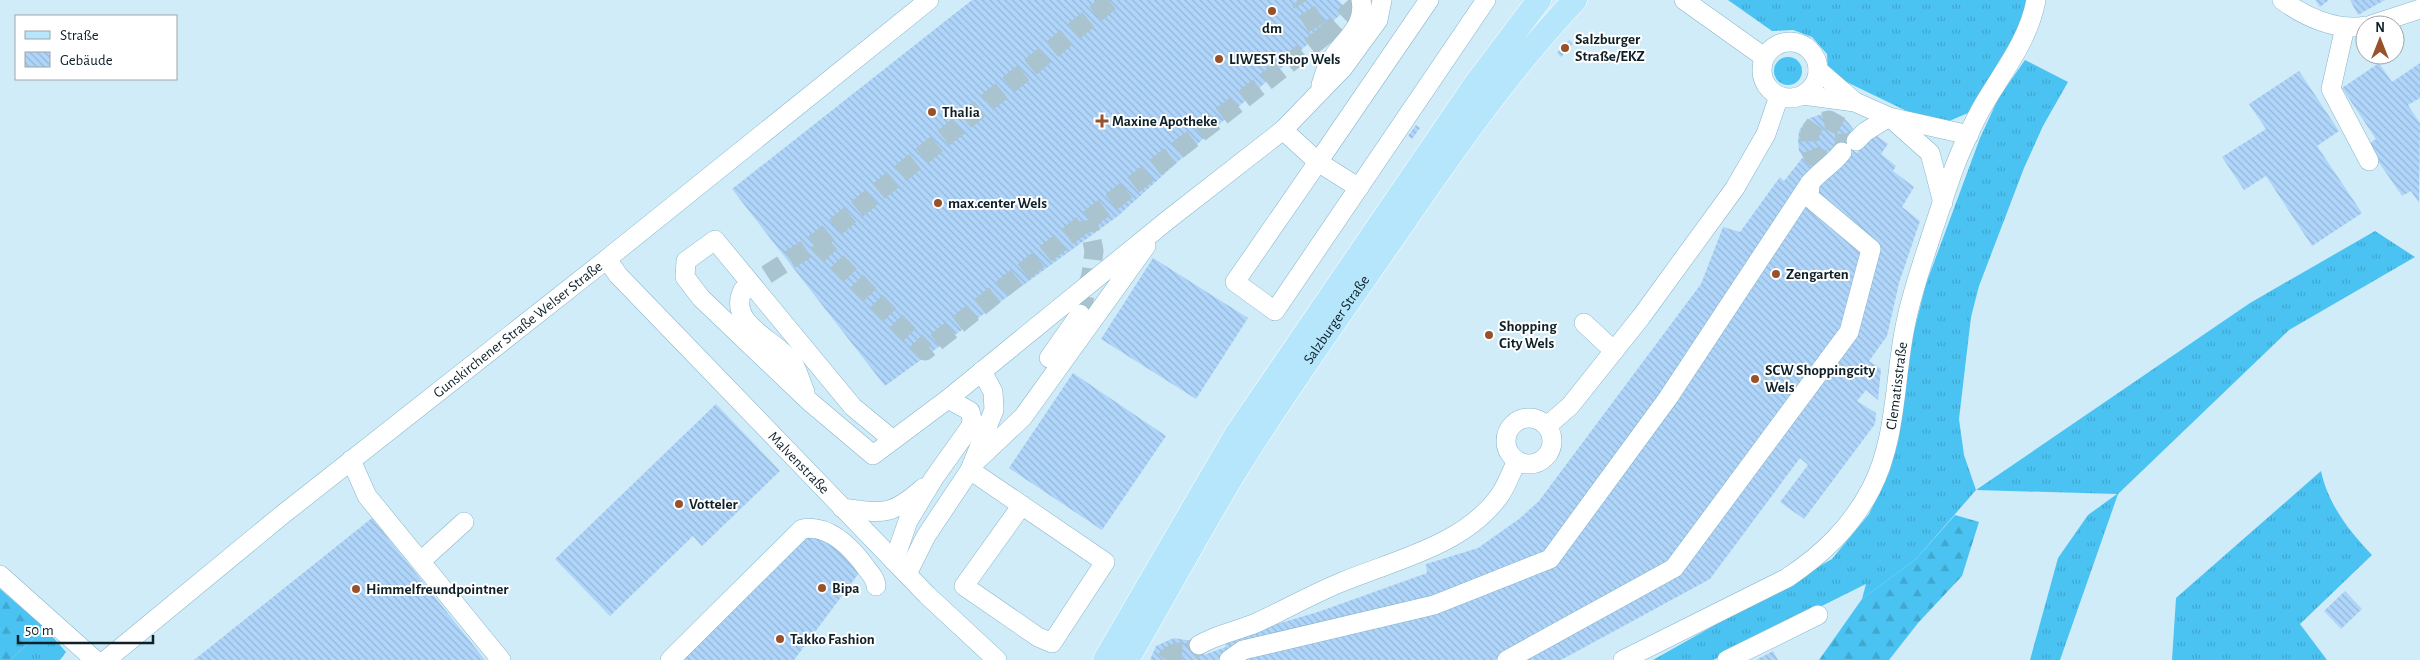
<svg xmlns="http://www.w3.org/2000/svg" width="2420" height="660" viewBox="0 0 2420 660" font-family="'Alegreya Sans',sans-serif">
	<style>
		.grass { fill: url(#grass-tufts) }
		.forest { fill: url(#forest-firs) }
		.building { fill: url(#building-back-hatch) }
		.lines { fill: none; stroke-linecap: round; stroke-linejoin: round }
		.minor-tunnel { stroke: #a9c3cf; stroke-width: 19; stroke-dasharray: 19 9; stroke-linecap: butt }
		.minor-casing { stroke: #86b5ca; stroke-width: 20 }
		.major-casing { stroke: #fff; stroke-width: 25 }
		.minor { stroke: #fff; stroke-width: 19 }
		.major { stroke: #b5e6fb; stroke-width: 24 }
		.poi-dot { fill: #98512a; stroke: #fff; stroke-width: 2 }
		.labels { text-anchor: middle; stroke-width: 4; stroke-linejoin: round; paint-order: stroke }
		.poi-label { font-size: 15px; font-weight: bold; fill: #0e2028; stroke: #fff; text-anchor: start }
		.street-label { font-size: 15px; fill: #0e2028; stroke: #fff }
	</style>
	<defs>
		<pattern id="grass-tufts" width="24" height="20" patternUnits="userSpaceOnUse" patternTransform="scale(1.25)"><rect width="24" height="20" fill="#4ac3f2"/><path d="M3 7l-1-3M5 7V3M7 7l1-3M15 17l-1-3M17 17v-4M19 17l1-3" fill="none" stroke="#40a7d0"/></pattern>
		<pattern id="forest-firs" width="22" height="20" patternUnits="userSpaceOnUse" patternTransform="scale(1.25)"><rect width="22" height="20" fill="#4ac3f2"/><path d="M5 1l3.5 6h-7zM16 11l3.5 6h-7z" fill="#40a7d0"/></pattern>
		<pattern id="building-back-hatch" width="6" height="6" patternUnits="userSpaceOnUse" patternTransform="scale(1.25)"><rect width="6" height="6" fill="#afd5fa"/><path d="M-1 5l2 2M0 0l6 6M5-1l2 2" fill="none" stroke="#95b7d6"/></pattern>
	</defs>
	<rect width="100%" height="100%" fill="#d0ecf9"/>
	<g class="grass">
		<path d="M1728 0H2028L2016 38 1968 113 1947 122 1919 117 1828 73 1827 54 1812 37 1793 30 1772 31Z"/>
		<circle cx="1788" cy="71" r="14"/>
		<path d="M2025 60 2068 82 2043 126 2024 168 1979 286 1971 317 1959 419 1964 455 1976 490 2250 303 2375 231 2415 257 2289 330 2118 494 2060 660H2030L2058 558 2088 515 2117 494 1976 490 1916 559 1862 599 1866 584 1713 660H1653L1832 559 1869 514 1889 473 1898 442 1913 335 1926 284 1980 138 1999 97Z"/>
		<path d="M2321 471C2328 504 2349 531 2372 555L2300 624 2327 660H2172L2176 598Z"/>
		<path d="M45 628 66 652 60 660H10Z"/>
	</g>
	<g class="forest">
		<path d="M1955 515 1979 522 1962 576 1918 623 1889 660H1819L1862 599 1916 559Z"/>
		<path d="M0 589 45 628 10 660H0Z"/>
	</g>
	<g class="building">
		<path d="M972 0H1338L1343 5 1342 13 1118 216 885 386 732 189Z"/>
		<path d="M2315 0H2329L2320 7Z"/>
		<path d="M2350 0H2385L2358 15Z"/>
		<path d="M1569 40 1573 44 1561 57 1557 53Z"/>
		<path d="M2379 63 2392 82 2420 63V98L2408 105 2420 123 2419 203 2411 191 2402 196 2367 145 2376 139 2342 88Z"/>
		<path d="M2299 71 2339 131 2317 146 2362 213 2312 246 2266 176 2244 190 2222 157 2266 129 2249 104Z"/>
		<path d="M1825 113 1841 116 1848 122 1854 130V151L1857 153 1866 139 1874 134 1888 144 1881 154 1896 166 1893 171 1914 187 1902 207 1920 221 1899 283 1887 336 1869 361 1881 369 1878 400 1866 390 1857 401 1876 413 1875 424 1804 519 1780 502 1808 465 1800 458 1710 579 1561 660H1150L1156 646 1174 638 1192 641 1200 647 1204 655 1226 647 1224 640 1321 611 1427 573 1426 564 1478 548 1519 519 1539 501 1701 284 1723 227 1740 232 1780 177 1784 181 1803 157 1799 151 1798 141 1799 131 1804 123 1810 118Z"/>
		<path d="M1416 125 1420 128 1412 139 1408 136Z"/>
		<path d="M1153 258 1248 318 1196 399 1101 339Z"/>
		<path d="M1073 373 1166 436 1102 530 1009 468Z"/>
		<path d="M716 404 780 471 702 546 693 536 610 616 555 559Z"/>
		<path d="M372 518 485 660H194Z"/>
		<path d="M811 533 835 542 862 569 794 660H681Z"/>
		<path d="M2345 591 2362 609 2341 629 2324 611Z"/>
		<path d="M1773 651 1778 660H1756Z"/>
	</g>
	<g class="lines">
		<g class="minor-tunnel">
			<path d="M1323 37 1362 0"/>
			<path d="M1842 152 1845 141 1844 128 1829 120 1816 123C1807 135 1806 144 1814 157L1827 160 1845 153"/>
			<path d="M817 242 925 351 1088 220 1323 37 1300 0"/>
			<path d="M743 290 817 242 1112 0"/>
			<path d="M1080 314 1091 274 1094 251 1088 220"/>
			<path d="M1166 660C1172 652 1179 650 1189 653L1199 645"/>
		</g>
		<defs>
			<g id="minor">
				<path d="M1684 0 1764 57"/>
				<path d="M2282 0C2305 17 2336 31 2365 26"/>
				<path d="M2371 25 2420 9"/>
				<path d="M2345 27 2331 89 2369 161"/>
				<circle cx="1790" cy="70" r="28"/>
				<path d="M1818 70 1855 102"/>
				<path d="M1321 85C1323 79 1325 72 1327 67 1338 43 1367 29 1361 0"/>
				<path d="M1803 95 1855 102 1889 117 1969 135"/>
				<path d="M1893 120 1930 153 1943 203"/>
				<path d="M1283 130 1318 162 1429 0"/>
				<path d="M1856 141 1865 132 1889 117"/>
				<path d="M1359 188 1318 162 1235 282 1275 311 1486 0"/>
				<path id="s1" d="M607 259 618 275 927 595 997 660"/>
				<path d="M743 290C726 324 777 340 793 363 798 371 801 383 805 392"/>
				<path d="M1584 323 1614 351"/>
				<path d="M1049 358 1080 314"/>
				<circle cx="1529" cy="441" r="23"/>
				<path d="M1547 426 1570 406 1641 317 1735 188 1766 134 1779 96"/>
				<path d="M893 440 853 407 715 240 686 261 685 277 701 298 809 401 873 455 948 399 1169 219 1283 130 1343 68 1378 20 1382 0"/>
				<path d="M351 460 367 496 501 660"/>
				<path d="M972 465 1023 417 1146 246"/>
				<path d="M970 470 1105 562 1052 643 1038 637 964 586 1022 505"/>
				<path d="M842 508C882 513 891 517 923 488"/>
				<path d="M421 561 464 522"/>
				<path d="M894 561 908 521 934 478 971 426 972 419 970 411 948 399"/>
				<path d="M907 574 926 536 970 470 994 410 993 392 982 371"/>
				<path d="M0 575 95 660"/>
				<path d="M1199 645C1217 634 1237 631 1256 623 1285 610 1312 594 1342 582 1395 560 1465 545 1500 495 1507 485 1511 472 1517 461"/>
				<path id="s2" d="M106 660 282 515 607 259 929 0"/>
				<path d="M670 660 802 529C830 524 852 548 867 569 871 574 876 580 876 586"/>
				<path d="M1229 660 1243 650 1434 605 1550 559 1668 398 1810 183C1820 171 1833 164 1842 152"/>
				<path d="M1507 660 1674 568 1849 332 1871 249 1809 197 1810 183"/>
				<path id="s3" d="M1623 660 1787 578C1823 554 1851 527 1871 489 1897 439 1894 381 1905 327 1911 294 1923 262 1933 230 1942 204 1950 176 1961 151 1968 135 1975 119 1984 104 2004 70 2029 39 2036 0"/>
				<path d="M1727 660 1818 615"/>
			</g>
			<g id="major">
				<path d="M1105 660 1236 435 1475 85 1539 0"/>
				<path id="s4" d="M1127 660C1164 596 1199 531 1237 468 1285 391 1338 317 1390 242 1447 159 1506 73 1575 0"/>
			</g>
		</defs>
		<use href="#minor" class="minor-casing"/>
		<use href="#major" class="major-casing"/>
		<use href="#minor" class="minor"/>
		<use href="#major" class="major"/>
	</g>
	<g class="poi-dot">
		<circle cx="1272" cy="11" r="5"/>
		<circle cx="1565" cy="48" r="5"/>
		<circle cx="1219" cy="59" r="5"/>
		<circle cx="932" cy="112" r="5"/>
		<path d="M1099.5 113.5h5v5h5v5h-5v5h-5v-5h-5v-5h5z"/>
		<circle cx="938" cy="203" r="5"/>
		<circle cx="1776" cy="274" r="5"/>
		<circle cx="1489" cy="335" r="5"/>
		<circle cx="1755" cy="379" r="5"/>
		<circle cx="679" cy="504" r="5"/>
		<circle cx="822" cy="588" r="5"/>
		<circle cx="356" cy="589" r="5"/>
		<circle cx="780" cy="639" r="5"/>
	</g>
	<g class="labels">
		<g class="poi-label">
			<text x="1272" y="33" text-anchor="middle">dm</text>
			<text x="1575" y="44">Salzburger<tspan x="1575" dy="17">Straße/EKZ</tspan></text>
			<text x="1229" y="64">LIWEST Shop Wels</text>
			<text x="942" y="117">Thalia</text>
			<text x="1112" y="126">Maxine Apotheke</text>
			<text x="948" y="208">max.center Wels</text>
			<text x="1786" y="279">Zengarten</text>
			<text x="1499" y="331">Shopping<tspan x="1499" dy="17">City Wels</tspan></text>
			<text x="1765" y="375">SCW Shoppingcity<tspan x="1765" dy="17">Wels</tspan></text>
			<text x="689" y="509">Votteler</text>
			<text x="832" y="593">Bipa</text>
			<text x="366" y="594">Himmelfreundpointner</text>
			<text x="790" y="644">Takko Fashion</text>
		</g>
		<g class="street-label">
			<text dy="5" stroke="none"><textPath href="#s4" startOffset="400">Salzburger Straße</textPath></text>
			<text dy="5" stroke="none"><textPath href="#s2" startOffset="528">Gunskirchener Straße Welser Straße</textPath></text>
			<text dy="5" stroke="none"><textPath href="#s3" startOffset="414">Clematisstraße</textPath></text>
			<text dy="5" stroke="none"><textPath href="#s1" startOffset="280">Malvenstraße</textPath></text>
		</g>
	</g>
	<rect x="15" y="15" width="162" height="65" fill="#ffffff" stroke="#9fa6a9"/>
	<rect x="25" y="31" width="25" height="8" fill="#b5e6fb" stroke="#9fa6a9"/>
	<text x="60" y="40" font-size="15" fill="#0e2028">Straße</text>
	<rect x="25" y="52" width="25" height="15" fill="url(#building-back-hatch)" stroke="#9fa6a9"/>
	<text x="60" y="65" font-size="15" fill="#0e2028">Gebäude</text>
	<g transform="translate(2380 40)"><circle r="24" fill="#ffffff" stroke="#9fa6a9"/>
	<path d="M0-4L9 19L0 12L-9 19Z" fill="#98512a"/>
	<text y="-8" font-size="14" font-weight="bold" text-anchor="middle" fill="#0e2028">N</text>
	</g>
	<path d="M18 635v8h135v-8" fill="none" stroke="#0e2028" stroke-width="2.5"/>
	<text x="25" y="635" font-size="15" fill="#0e2028" stroke="#ffffff" stroke-width="4" paint-order="stroke">50 m</text>
</svg>
